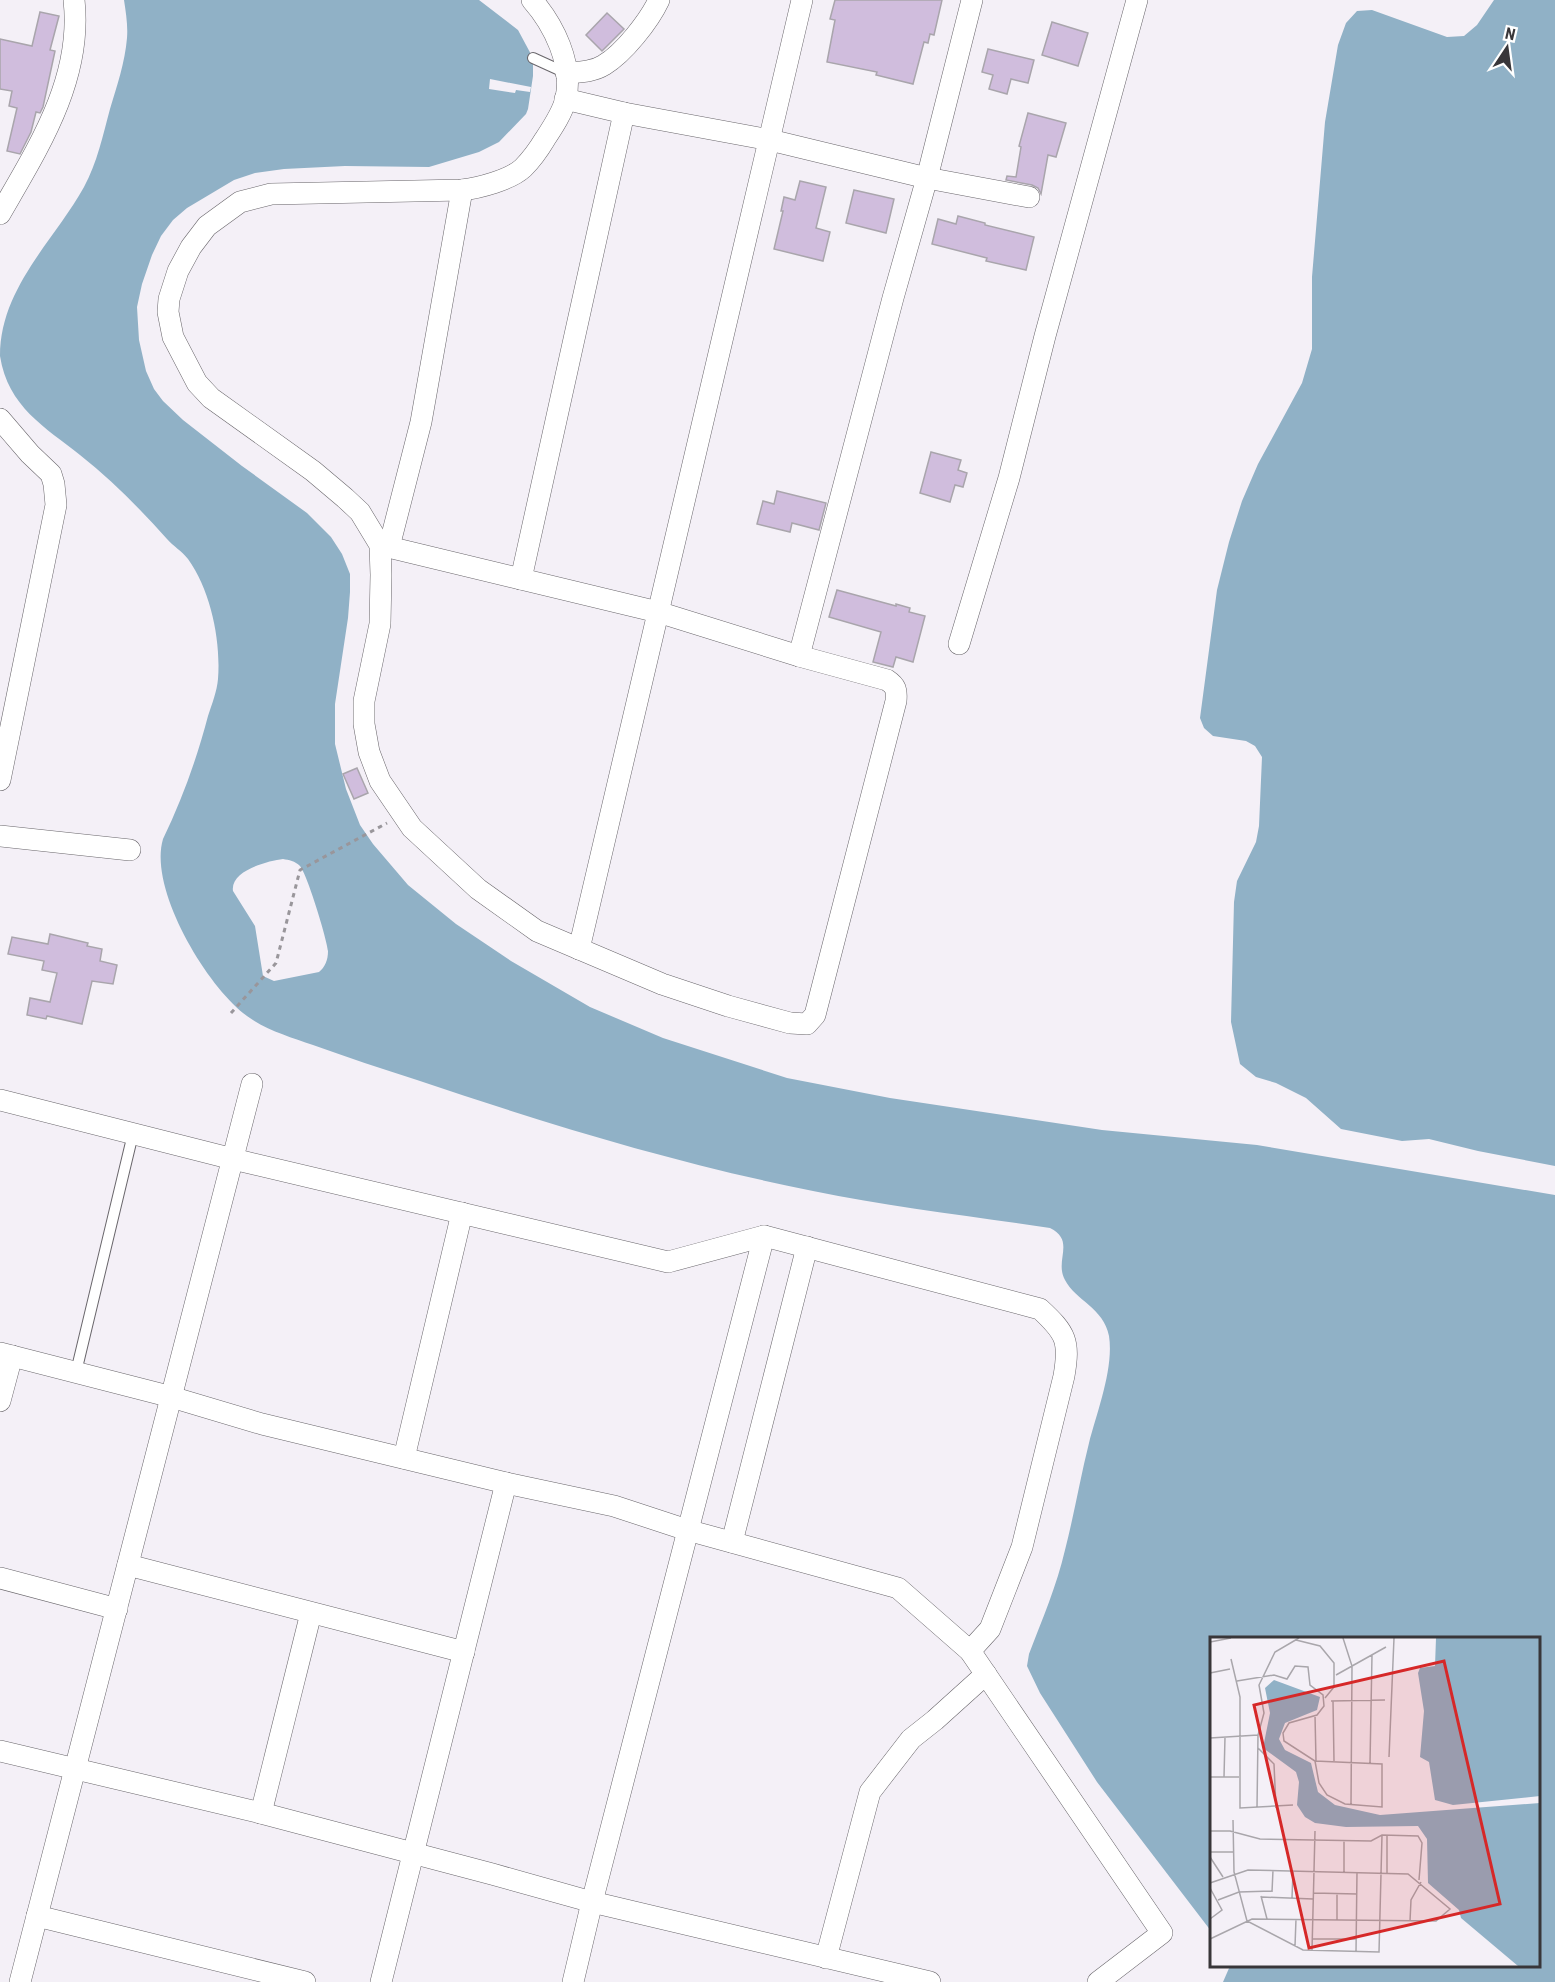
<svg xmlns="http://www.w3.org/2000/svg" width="1555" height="1982" viewBox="0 0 1555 1982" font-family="'Roboto Condensed',sans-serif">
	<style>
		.water { fill: #90b1c6; fill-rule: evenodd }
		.pier { fill: #f4f0f7 }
		.building { fill: #d0bddd; stroke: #a9a5ac; stroke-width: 1.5 }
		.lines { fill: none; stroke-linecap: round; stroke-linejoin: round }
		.lane-casing { stroke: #69666b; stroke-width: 12 }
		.street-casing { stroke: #69666b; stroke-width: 22 }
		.path { stroke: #99969b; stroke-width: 3; stroke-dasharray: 4.5 4.5; stroke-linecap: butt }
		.lane { stroke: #fff; stroke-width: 10 }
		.street { stroke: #fff; stroke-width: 21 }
		.inset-road { fill: none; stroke: #a9a6ab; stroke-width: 1.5 }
		.view { fill: #d62828; fill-opacity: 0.15; stroke: #d62828; stroke-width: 3 }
		.inset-edge { fill: none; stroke: #383639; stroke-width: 3 }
	</style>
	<rect width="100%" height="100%" fill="#f4f0f7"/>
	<g class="water">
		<path d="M124 0H479L518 30 533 58V76L528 109 526 114 499 142 479 152 429 167 345 166 284 169 255 173 234 180 187 208 173 220 161 236 152 255 142 284 137 307 139 340 146 371 154 389 163 401 183 420 242 466 307 513 331 537 342 554 350 574V592L348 618 335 704V744L346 789 360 825 373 844 408 885 456 924 511 961 590 1007 663 1038 787 1078 890 1098 1102 1130 1257 1145 1555 1195V1982H1223L1230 1966H1538V1638H1212L1211 1931 1097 1782 1040 1693 1027 1666 1029 1654C1042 1620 1057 1585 1065 1550 1074 1515 1080 1479 1089 1443 1097 1412 1114 1368 1109 1336 1104 1308 1075 1300 1065 1280 1054 1260 1076 1241 1050 1228 971 1216 891 1207 813 1191 678 1164 547 1124 417 1080 382 1069 347 1057 313 1045 290 1037 266 1030 247 1016 207 987 148 889 163 839 182 800 197 758 208 716 212 704 217 691 218 679 221 641 211 591 188 559 182 551 173 546 167 539 140 509 112 480 80 455 45 427 8 407 0 356 0 288 54 241 84 187 97 163 103 135 110 109 117 86 125 62 127 38 128 26 126 13 124 0ZM283 859C289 860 295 861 300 866 307 874 327 939 328 951 328 960 325 967 319 972L274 981 263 976 255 926 233 891C230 871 267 861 283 859Z"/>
		<path d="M1494 0H1555V1166L1478 1151 1429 1139 1402 1141 1341 1129 1306 1098 1276 1083 1256 1077 1240 1064 1231 1022 1234 902 1237 881 1256 842 1259 826 1262 757 1255 746 1246 741 1213 736 1204 728 1200 718 1217 590 1229 542 1242 501 1258 464 1302 383 1312 349V277L1325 122 1338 45 1346 23 1357 11 1372 10 1447 37 1464 36 1477 25Z"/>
	</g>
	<path class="pier" d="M490 79 531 87 530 92 516 90 515 93 489 89Z"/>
	<g class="building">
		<path d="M835 0H942L934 35 930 34 928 43 924 42 913 84 876 75 877 72 827 62 835 20 830 19Z"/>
		<path d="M40 12 59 16 50 50 55 51 43 107 40 113 36 112 31 132 20 154 7 151 17 108 9 106 12 91 0 89V39L32 46Z"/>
		<path d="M607 13 624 29 602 51 586 35Z"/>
		<path d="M1052 22 1088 33 1078 66 1042 55Z"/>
		<path d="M988 49 1034 60 1028 83 1011 79 1007 94 989 89 993 75 982 72Z"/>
		<path d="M1028 113 1066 123 1056 157 1048 155 1041 194 1038 188 1032 185 1006 180 1007 176 1016 177 1021 147 1019 146Z"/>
		<path d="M800 181 826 187 816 228 830 232 823 261 774 249 783 211H781L784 197 795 200Z"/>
		<path d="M854 190 894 199 886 233 846 223Z"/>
		<path d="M958 216 985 223V225L1034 237 1026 270 986 261 987 258 932 244 938 219 956 224Z"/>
		<path d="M931 452 961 460 958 470 967 473 963 487 955 485 950 502 920 493Z"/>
		<path d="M777 491 826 503 819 530 792 523 790 532 757 524 763 501 774 504Z"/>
		<path d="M837 590 896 606V604L910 608 909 612 925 616 913 662 896 657 893 667 873 662 881 632 829 617Z"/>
		<path d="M357 768 368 793 354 799 343 774Z"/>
		<path d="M50 934 88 943 87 946 102 949 100 961 117 965 113 984 92 981 82 1024 47 1016 46 1019 27 1015 30 998 50 1002 57 973 42 970 44 961 8 954 12 937 48 944Z"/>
	</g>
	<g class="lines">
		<defs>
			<g id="lane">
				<path d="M533 58 566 73"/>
				<path d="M76 1372 133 1134"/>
			</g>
			<g id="street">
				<path d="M566 73C579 72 593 72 604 65 624 53 649 21 659 0"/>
				<path d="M565 99 624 113 770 140 927 178 1029 197"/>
				<path d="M0 214C38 148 83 79 74 0"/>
				<path d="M0 419 30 454 51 474 54 484 56 505 0 780"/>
				<path d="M380 545 658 612 799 656 887 680C896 686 897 690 896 701L815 1015 807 1024 790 1023 728 1006 662 984 537 931 478 889 412 828 380 781 369 752 364 724V701L380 624 381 575 380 545 360 512 345 498 313 471 211 398 197 383 173 337 168 312 169 299 178 271 191 247 207 226 240 202 271 194 462 190C479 188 510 180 523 168 531 160 539 149 545 139 553 127 563 112 566 98 573 64 554 25 532 0"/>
				<path d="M389 547 421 422 462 190"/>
				<path d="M521 579 624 113"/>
				<path d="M959 644 1009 478 1045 336 1137 0"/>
				<path d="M799 656 893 298 927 178 972 0"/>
				<path d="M0 836 130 850"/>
				<path d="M579 949 802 0"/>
				<path d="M0 1100 233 1159 668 1262 764 1236 1040 1309C1066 1333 1070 1341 1064 1376L1022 1547 990 1629 970 1651"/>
				<path d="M0 1353 168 1396 262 1424 506 1483 614 1506 687 1530 898 1588 970 1651 1162 1933 1098 1982"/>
				<path d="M0 1401 12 1356"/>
				<path d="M404 1458 462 1213"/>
				<path d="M732 1542 807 1247"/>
				<path d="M128 1565 464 1652"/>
				<path d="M0 1578 117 1609"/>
				<path d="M0 1751 261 1813 492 1874 592 1902 930 1982"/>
				<path d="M261 1813 311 1613"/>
				<path d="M37 1916 305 1982"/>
				<path d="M826 1958 870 1792 911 1739 935 1720 986 1674"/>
				<path d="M20 1982 252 1084"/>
				<path d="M381 1982 506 1483"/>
				<path d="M573 1982 592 1902 764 1236"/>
			</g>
		</defs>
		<use href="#lane" class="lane-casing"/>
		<use href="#street" class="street-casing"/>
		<path class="path" d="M231 1013 276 963 300 870 387 823"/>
		<use href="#lane" class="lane"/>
		<use href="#street" class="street"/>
	</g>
	<g transform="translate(1210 1637)">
		<rect width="330" height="330" fill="#f4f0f7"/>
		<path d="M226 1H330V159L243 168 225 163 219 125 210 120 214 74 208 36 210 31 225 29ZM64 43 110 60 107 73 75 86 69 102 75 113 101 126 108 155 125 168 170 178 330 166V329H308L251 281 249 273 218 246 217 202 208 189 136 190 105 186 95 180 87 168 89 145 86 135 53 111 60 76 55 51Z" fill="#90b1c6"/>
		<path class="inset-road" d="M133 1 142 29 141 168M86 3 110 9 124 26V50L115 61M0 5 21 1M21 22 30 60V171L83 168M0 36 20 32M126 38 176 10M27 44 64 38 77 42 85 29 98 30 100 48 113 58 114 69 107 78 79 86 73 96 74 104 105 124 109 146 117 158 135 167 172 170V127L105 124M121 64 175 63M123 64 124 124M105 78 106 124M0 101 48 98M48 111 64 127 66 171M179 120 184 1M160 126 162 18M0 140H29M14 140 15 100M47 171 48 98 54 76 49 48 65 15 89 1M23 183 24 235 37 284 93 313 169 315 172 198M0 194H20L50 202 161 204 172 198 208 199 212 206 209 243M0 215H24M0 220 13 240M134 235V203M177 236V198M0 246 38 233 198 237 240 272 226 284 42 282 0 302M0 251 12 273 0 282M62 255 63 233M103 256 147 257M51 259 57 282M52 260 103 262M82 261 83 234M8 263 29 255 62 254M127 283V257M200 284 201 263 211 245M102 302H146M85 309 86 282M102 313 105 194M146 315 147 235"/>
		<path class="view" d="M234 24 290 267 99 311 44 68Z"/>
		<rect width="330" height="330" class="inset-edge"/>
	</g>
	<g transform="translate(1507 48) rotate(13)" stroke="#ffffff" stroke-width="4.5" paint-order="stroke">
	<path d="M0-4.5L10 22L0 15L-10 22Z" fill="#383639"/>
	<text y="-9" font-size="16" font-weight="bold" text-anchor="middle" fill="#383639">N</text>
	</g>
</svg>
